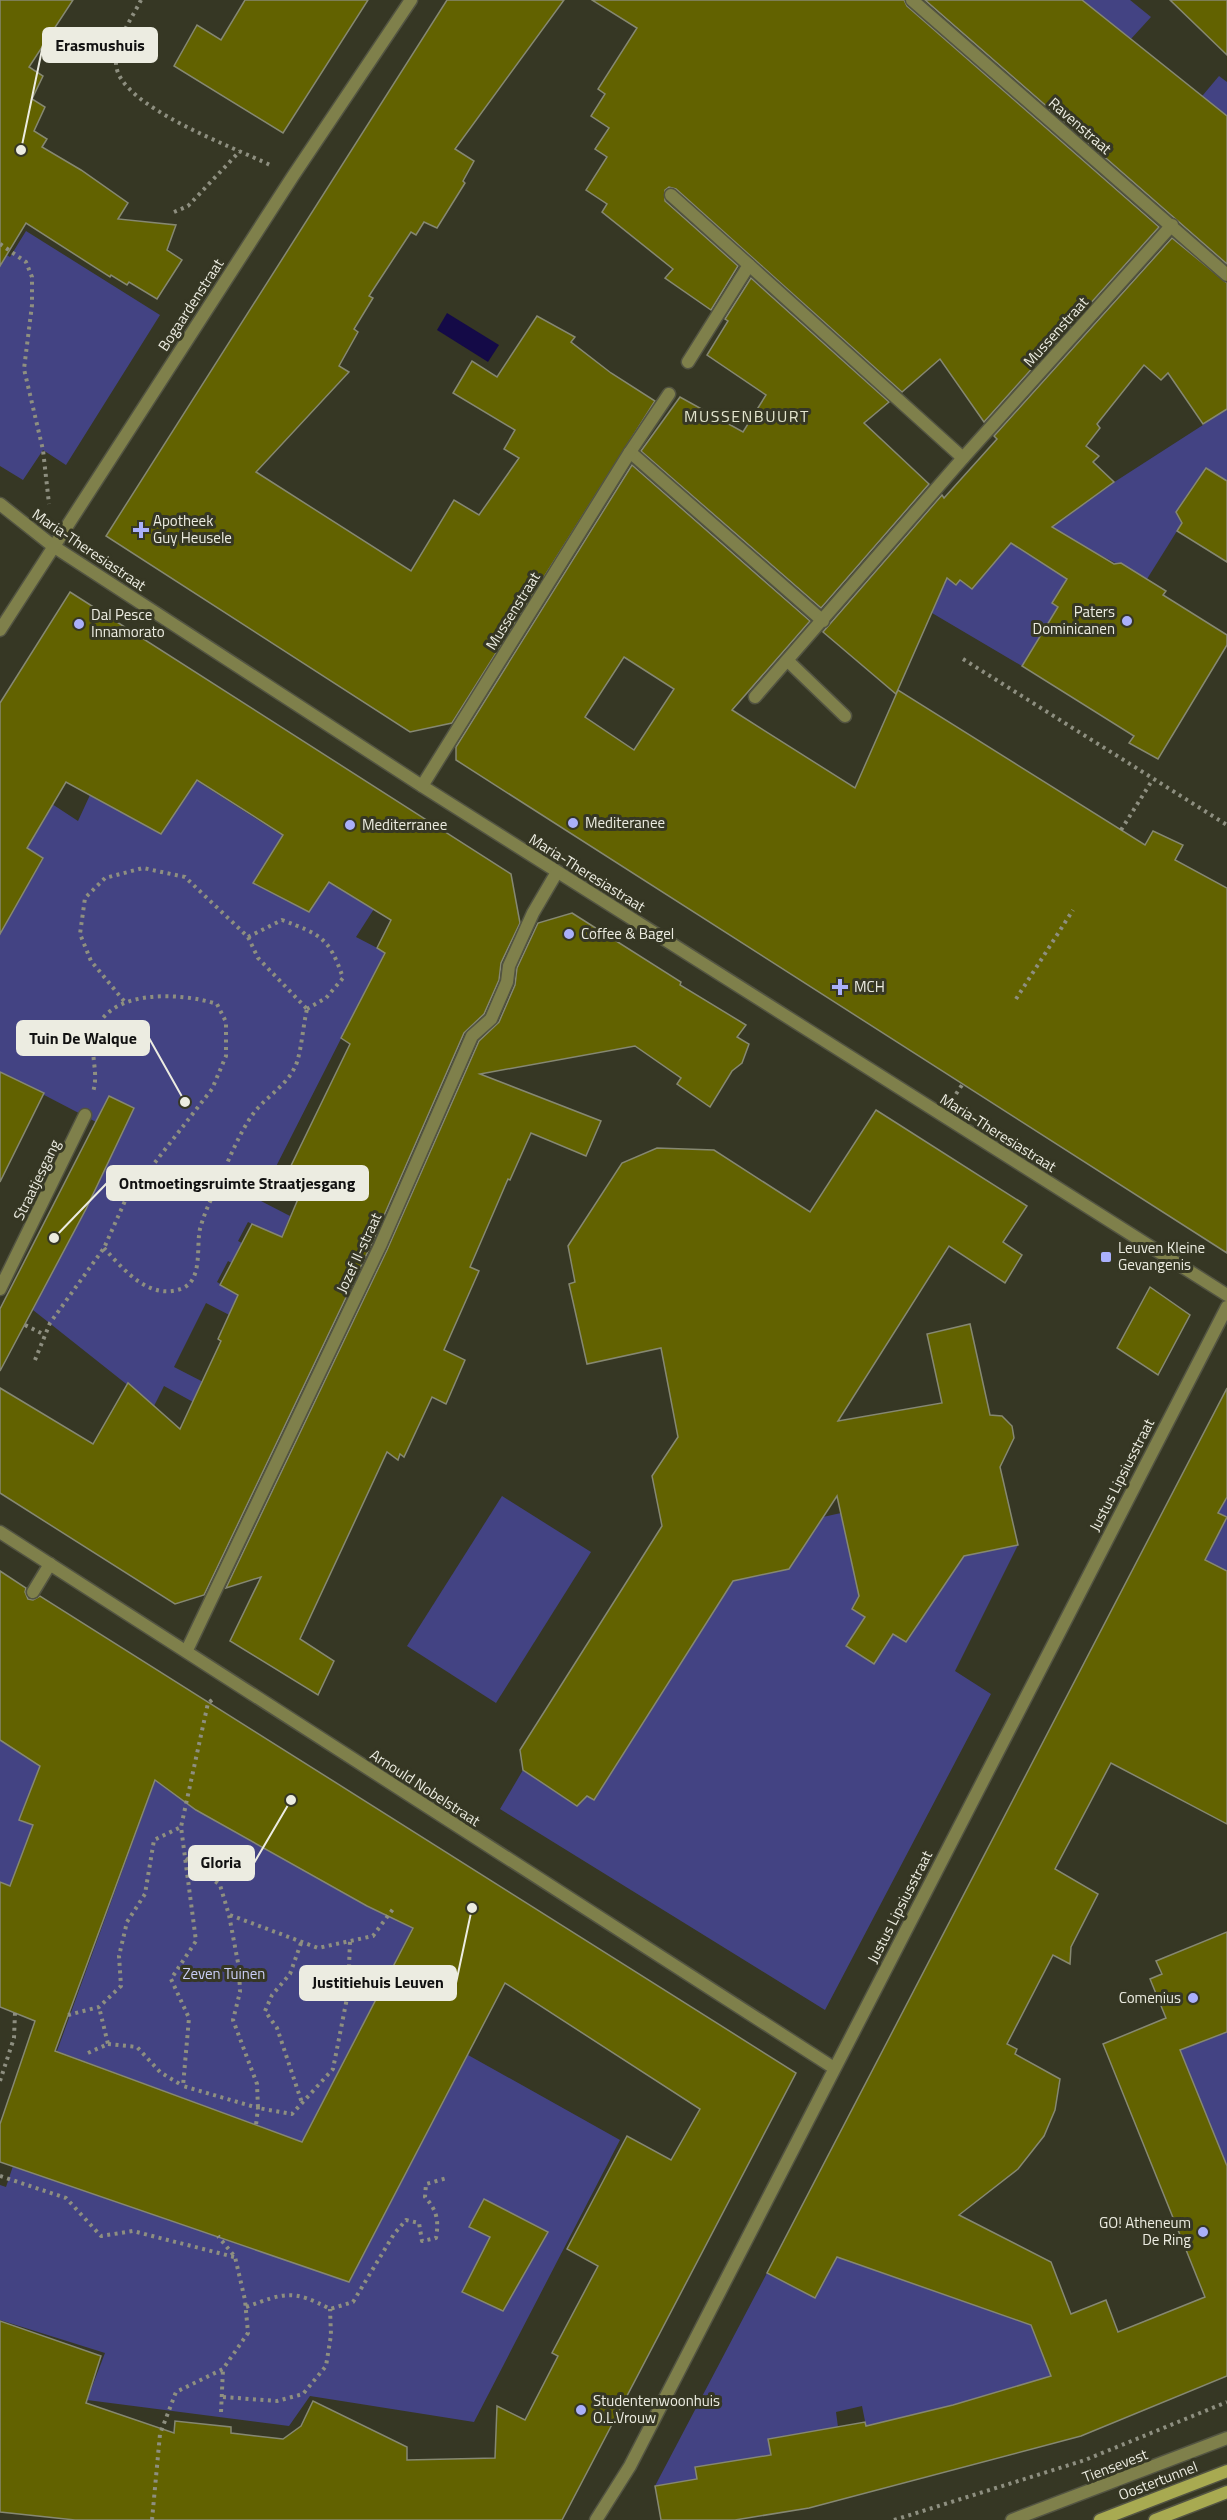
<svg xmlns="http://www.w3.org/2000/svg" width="1227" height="2520" viewBox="0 0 1227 2520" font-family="'Titillium Web',sans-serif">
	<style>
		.green { fill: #434383 }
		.water { fill: #140a47 }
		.building { fill: #626200; stroke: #868872; stroke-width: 1.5; fill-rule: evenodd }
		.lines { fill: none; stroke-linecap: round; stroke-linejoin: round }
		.lane-casing { stroke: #535442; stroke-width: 15 }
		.street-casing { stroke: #535442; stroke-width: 15 }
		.secondary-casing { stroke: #535442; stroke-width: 15 }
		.path { stroke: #8e8f80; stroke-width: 4; stroke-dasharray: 3 4.5; stroke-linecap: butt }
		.lane { stroke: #7f804b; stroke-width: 12 }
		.street { stroke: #7f804b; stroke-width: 12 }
		.secondary { stroke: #a8aa51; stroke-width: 12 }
		.poi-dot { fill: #aab0fb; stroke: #363724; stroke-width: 2 }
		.labels { text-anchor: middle; stroke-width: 6; stroke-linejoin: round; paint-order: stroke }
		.street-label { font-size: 15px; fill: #ecece1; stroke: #363724 }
		.poi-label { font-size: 15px; fill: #ecece1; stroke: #363724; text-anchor: start }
		.park-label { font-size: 15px; fill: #cacef5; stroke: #363724 }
		.neighbourhood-label { font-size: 16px; letter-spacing: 1.5px; fill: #e3e5cd; stroke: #363724 }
		.leader { fill: none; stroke: #ecece1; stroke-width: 2 }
		.callout-dot { fill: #ecece1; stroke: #363724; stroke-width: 2 }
		.callout { fill: #ecece1; stroke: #ecece1; stroke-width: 2 }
		.callout-label { font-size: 16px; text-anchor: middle; font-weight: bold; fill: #111 }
	</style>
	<rect width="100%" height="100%" fill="#363724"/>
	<g class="green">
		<path d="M1081 0H1130L1151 17 1130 40Z"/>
		<path d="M1219 76 1227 82V156L1198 101Z"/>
		<path d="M26 231 160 315 66 465 43 450 23 480 0 466V251L10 257Z"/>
		<path d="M1227 403V481L1206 469 1176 512 1182 523 1147 579 1094 552 1053 603 1058 607 1022 666 932 613 947 578 956 585 960 580 972 589 1011 543 1045 541 1053 526 1088 499 1203 425Z"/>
		<path d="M186 774 283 836 254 883 309 912 336 871 381 898 356 937 385 952 259 1200 290 1216 281 1238 248 1222 238 1241 272 1259 262 1280 228 1261 217 1282 253 1302 243 1322 206 1303 174 1367 213 1387 204 1408 164 1386 154 1406 33 1310 121 1135 0 1072V922L5 925 43 859 27 848 52 804 78 821 90 795 161 834 188 793Z"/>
		<path d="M502 1496 591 1552 496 1703 407 1646Z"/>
		<path d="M1227 1497V1571L1205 1560 1226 1517 1218 1513Z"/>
		<path d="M841 1513 859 1596 852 1609 906 1641 917 1559 1018 1545 955 1671 991 1694 825 2010 500 1809 523 1770 577 1806 587 1796 594 1800 733 1581 789 1569 823 1517Z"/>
		<path d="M188 1690 196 1810 370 1908 450 1855 302 2142 57 2051Z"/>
		<path d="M33 1732 62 1750 36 1776 19 1819 33 1825 10 1886 0 1882V1740L20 1753Z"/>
		<path d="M1227 2032V2166L1180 2050Z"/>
		<path d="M468 2055 620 2140 474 2422 310 2396 289 2426 87 2400 105 2353 0 2320V2185L6 2187 13 2166 350 2281Z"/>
		<path d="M837 2257 1035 2326 1051 2376 953 2405 866 2426 862 2406 836 2412 838 2427 768 2439 771 2456 695 2468 697 2479 655 2486 767 2273 815 2298Z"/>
	</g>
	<path class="water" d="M447 313 499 345 488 362 437 330Z"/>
	<g class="building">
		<path d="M0 0H73L29 67 43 76 32 99 45 107 34 131 47 139 42 147 81 170 128 203 118 219 176 225 167 250 182 260 157 299 129 282 127 285 111 275 110 277 26 223 0 266Z"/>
		<path d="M245 0H368L283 133 174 66 197 25 221 40Z"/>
		<path d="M447 0H564L455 149 474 161 463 181 465 183 437 228 424 222 416 235 411 232 369 296 373 298 354 329 358 332 339 366 349 372 256 472 411 571 454 500 479 515 519 458 504 449 515 430 453 393 472 361 497 377 537 316 575 337 571 342 611 373 655 401 452 723 410 732 106 536Z"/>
		<path d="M592 0H904L907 6 1159 227 984 422 940 359 902 392 676 189 669 187 665 190V201L738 266 711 310 665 278 673 269 602 212 607 204 586 190 607 157 595 149 609 128 591 116 605 94 598 89 637 28Z"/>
		<path d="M925 0H1082L1227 116V264Z"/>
		<path d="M1170 0H1227V55Z"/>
		<path d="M1172 238 1227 283V409L1203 424 1168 373 1161 380 1144 365 1097 424 1100 428 1086 446 1099 456 1093 462 1114 482 1052 527 1114 564 1121 563 1166 591 1163 595 1227 635V645L1158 759 1129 743 1134 736 1022 666 1058 607 1052 603 1067 579 1011 543 972 589 960 580 956 585 947 578 896 694 823 632 942 495 944 498 997 439 994 436Z"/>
		<path d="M751 278 889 402 864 423 929 484 821 608 641 451 680 397 743 432 766 395 707 355 728 321 725 319Z"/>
		<path d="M632 465 810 621 732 710 855 788 898 690 1145 845 1153 831 1183 845 1175 860 1227 888V1253L456 760V747ZM624 657 674 689 634 750 585 717Z"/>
		<path d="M1206 468 1227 481V562L1177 531 1182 523 1176 512Z"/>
		<path d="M70 592 511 874 520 923 501 963 499 980 484 1014 464 1033 372 1243 204 1595 175 1604 0 1493V1388L93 1444 128 1383 180 1429 221 1341 218 1339 238 1295 220 1285 252 1224 282 1237 306 1180 288 1172 350 1044 341 1038 385 953 377 948 391 920 329 882 309 912 253 883 283 835 197 780 161 834 66 782 27 848 43 858 0 934V703Z"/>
		<path d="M572 913 681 982 680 985 746 1025 737 1037 749 1044 742 1063 732 1071 710 1107 677 1084 681 1078 635 1046 480 1074 601 1121 586 1156 531 1133 510 1180 508 1179 470 1267 479 1271 444 1350 465 1360 446 1404 432 1397 404 1457 400 1454 398 1460 387 1452 300 1639 334 1661 318 1695 230 1641 261 1577 226 1588 387 1250 479 1041 499 1022 515 985 517 968 538 923Z"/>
		<path d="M0 1072 44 1093 0 1182Z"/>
		<path d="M109 1096 134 1108 86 1209 0 1371V1309Z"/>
		<path d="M876 1110 1027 1206 1003 1242 1022 1255 1005 1283 949 1246 838 1421 942 1403 927 1334 970 1324 990 1415 1002 1416 1012 1426 1014 1438 1000 1467 1018 1545 964 1556 906 1642 893 1634 874 1664 846 1646 865 1617 852 1609 859 1596 837 1496 789 1569 733 1581 594 1800 587 1796 577 1806 523 1770 520 1750 662 1526 652 1476 678 1437 661 1348 587 1364 569 1284 575 1282 568 1246 622 1163 657 1148 714 1150 810 1212Z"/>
		<path d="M1150 1287 1190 1315 1158 1375 1117 1348Z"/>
		<path d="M1227 1388V1497L1218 1513 1227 1517 1205 1560 1227 1571V1824L1111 1763 1055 1869 1098 1894 1071 1947 1070 1964 1053 1955 1007 2044 1017 2049 1015 2054 1060 2079 1055 2110 1044 2136 1018 2169 959 2215 1051 2262 1071 2314 1106 2300 1118 2332 1205 2297 1103 2044 1166 2018 1150 1979 1162 1974 1156 1961 1227 1932V2032L1180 2050 1227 2166V2376L1081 2436 809 2508 735 2520H661L655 2486 697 2479 695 2467 771 2455 768 2439 865 2422 866 2426 953 2405 1051 2376 1031 2325 837 2257 815 2298 767 2273Z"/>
		<path d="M0 1571 26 1588 25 1592 28 1599 33 1600 40 1596 796 2073 562 2520H75L0 2512V2321L101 2356 86 2403 174 2433 175 2421 231 2427V2433L283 2439 301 2426 313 2401 407 2447V2460L495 2458 497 2406 525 2420 558 2356 552 2353 598 2266 567 2249 627 2136 671 2160 700 2109 505 1983 349 2282 0 2162V2124L35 2021 0 2007V1882L10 1886 33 1825 19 1820 40 1766 0 1740ZM155 1780 196 1810 367 1906 413 1928 302 2142 55 2051Z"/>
		<path d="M484 2199 548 2232 503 2311 462 2292 490 2237 469 2227Z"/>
	</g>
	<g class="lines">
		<defs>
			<path id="lane" d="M33 1592 50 1564"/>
			<g id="street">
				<path d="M912 0 1227 275"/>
				<path d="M671 195 749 265 688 362"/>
				<path d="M749 265 963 458"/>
				<path d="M669 394 630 452 823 621"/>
				<path d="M0 504 53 546 422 786 1227 1295"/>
				<path d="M0 630 293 176 411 0"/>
				<path d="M788 661 845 716"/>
				<path d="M755 697 963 458 1172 225"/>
				<path d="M422 786 630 452"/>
				<path d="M0 1289 85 1115"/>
				<path d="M0 1532 834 2068"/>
				<path d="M187 1650 380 1246 472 1036 491 1019 507 982 509 966 533 913 557 872"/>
				<path d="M596 2520 630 2466 1227 1307"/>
				<path d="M1012 2520 1227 2438"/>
			</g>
			<g id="secondary">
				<path d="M1100 2520 1227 2471"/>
				<path d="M1155 2520 1227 2492"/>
			</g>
		</defs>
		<use href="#lane" class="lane-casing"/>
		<use href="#street" class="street-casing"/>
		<use href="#secondary" class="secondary-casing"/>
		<g class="path">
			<path d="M141 0C131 20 115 41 116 64 118 106 234 147 270 165"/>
			<path d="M174 212 188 206 240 151"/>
			<path d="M0 244 26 262 32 277V305L24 369 43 450 49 504"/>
			<path d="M963 659 1227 825"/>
			<path d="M1121 830 1153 779"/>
			<path d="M248 937 282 920C321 935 329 937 343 978L326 998 307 1009"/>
			<path d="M1016 999 1073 910"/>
			<path d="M124 1001 91 961 80 934 85 898 105 878 143 868 185 877 248 937 258 958 307 1009"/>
			<path d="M956 1094 962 1085"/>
			<path d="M104 1248C123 1269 150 1302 183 1288 203 1279 196 1246 200 1229 204 1214 210 1201 217 1187 227 1164 238 1135 253 1114 267 1095 289 1085 297 1062 302 1046 303 1026 307 1009"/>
			<path d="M25 1325 45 1335"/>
			<path d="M35 1360 50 1323 104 1248 125 1201 212 1089 226 1056V1022L217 1004C180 992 104 988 94 1037 90 1055 99 1073 93 1092"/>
			<path d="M212 1700 208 1703 181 1827 196 1941 171 1979 189 2018 183 2086 258 2108 256 2125"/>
			<path d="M186 1858 220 1885 229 1915 239 1968 240 1992 233 2020 257 2084 258 2108 292 2114 333 2069 348 1993 350 1941"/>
			<path d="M230 1915 318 1948 373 1936 393 1909"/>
			<path d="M301 1943 290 1974 272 1995 265 2011 277 2028 302 2103"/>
			<path d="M68 2015 99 2007 121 1986 119 1956 127 1922 145 1894 154 1840 181 1827"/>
			<path d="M108 2044 137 2047 160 2072 183 2086"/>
			<path d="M88 2053 108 2044 99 2007"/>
			<path d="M0 2081 14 2038 15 2013"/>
			<path d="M0 2176 66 2198 101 2236 133 2231 234 2257"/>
			<path d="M246 2307C284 2293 293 2289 330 2309L353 2302 394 2234 406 2220 419 2223 422 2241 436 2238C439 2221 437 2210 425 2197L426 2184 447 2178"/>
			<path d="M223 2397 277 2401 303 2394 326 2366 331 2335 330 2309"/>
			<path d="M221 2412 223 2369"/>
			<path d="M152 2520 160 2434 176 2392 223 2369 248 2333 245 2300 235 2257 218 2236"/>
			<path d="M894 2520 1085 2460 1227 2402"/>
		</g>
		<use href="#lane" class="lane"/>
		<use href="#street" class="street"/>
		<use href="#secondary" class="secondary"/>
	</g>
	<g class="poi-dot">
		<path d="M138 521h6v6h6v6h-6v6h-6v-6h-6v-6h6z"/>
		<circle cx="1127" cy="621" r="6"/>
		<circle cx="79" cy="624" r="6"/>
		<circle cx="573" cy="823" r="6"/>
		<circle cx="350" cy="825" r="6"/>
		<circle cx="569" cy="934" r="6"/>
		<path d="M837 978h6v6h6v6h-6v6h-6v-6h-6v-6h6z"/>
		<rect x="1100" y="1251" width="12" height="12" rx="3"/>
		<circle cx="1193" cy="1998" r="6"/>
		<circle cx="1203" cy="2232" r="6"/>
		<circle cx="581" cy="2410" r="6"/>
	</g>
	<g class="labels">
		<g class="street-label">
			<text transform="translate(1080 126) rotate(41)" y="5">Ravenstraat</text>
			<text transform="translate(191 305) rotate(-57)" y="5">Bogaardenstraat</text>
			<text transform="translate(1056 332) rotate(-48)" y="5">Mussenstraat</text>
			<text transform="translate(89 550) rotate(34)" y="5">Maria-Theresiastraat</text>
			<text transform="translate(513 611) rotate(-58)" y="5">Mussenstraat</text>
			<text transform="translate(587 873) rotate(32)" y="5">Maria-Theresiastraat</text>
			<text transform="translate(998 1133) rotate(32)" y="5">Maria-Theresiastraat</text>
			<text transform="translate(37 1180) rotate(-64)" y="5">Straatjesgang</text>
			<text transform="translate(359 1253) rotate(-65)" y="5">Jozef II-straat</text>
			<text transform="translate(1122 1475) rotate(-63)" y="5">Justus Lipsiusstraat</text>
			<text transform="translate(425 1788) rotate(33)" y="5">Arnould Nobelstraat</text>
			<text transform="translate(900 1907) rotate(-63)" y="5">Justus Lipsiusstraat</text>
			<text transform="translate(1115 2466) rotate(-21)" y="5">Tiensevest</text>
			<text transform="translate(1158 2481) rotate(-21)" y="5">Oostertunnel</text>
		</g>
		<g class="poi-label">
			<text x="153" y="526">Apotheek<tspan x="153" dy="17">Guy Heusele</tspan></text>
			<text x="1115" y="617" text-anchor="end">Paters<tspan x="1115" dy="17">Dominicanen</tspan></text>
			<text x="91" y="620">Dal Pesce<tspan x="91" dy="17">Innamorato</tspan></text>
			<text x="585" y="828">Mediteranee</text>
			<text x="362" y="830">Mediterranee</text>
			<text x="581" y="939">Coffee &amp; Bagel</text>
			<text x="854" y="992">MCH</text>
			<text x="1118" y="1253">Leuven Kleine<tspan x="1118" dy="17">Gevangenis</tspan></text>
			<text x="1181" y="2003" text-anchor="end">Comenius</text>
			<text x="1191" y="2228" text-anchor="end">GO! Atheneum<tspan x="1191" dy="17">De Ring</tspan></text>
			<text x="593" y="2406">Studentenwoonhuis<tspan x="593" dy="17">O.L.Vrouw</tspan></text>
		</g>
		<g class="park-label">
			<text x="224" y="1979">Zeven Tuinen</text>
		</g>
		<g class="neighbourhood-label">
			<text x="747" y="422">MUSSENBUURT</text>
		</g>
	</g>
	<path class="leader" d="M21 150L43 45M185 1102L149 1038M54 1238L107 1183M291 1800L254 1863M472 1908L456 1983"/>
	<g class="callout-dot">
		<circle cx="21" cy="150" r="6"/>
		<circle cx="185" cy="1102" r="6"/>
		<circle cx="54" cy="1238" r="6"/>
		<circle cx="291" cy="1800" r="6"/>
		<circle cx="472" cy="1908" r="6"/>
	</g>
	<g class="callout">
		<rect x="43" y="28" width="114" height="34" rx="6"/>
		<rect x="17" y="1021" width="132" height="34" rx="6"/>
		<rect x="107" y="1166" width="261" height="34" rx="6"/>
		<rect x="189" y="1846" width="65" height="34" rx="6"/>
		<rect x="300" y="1966" width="156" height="34" rx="6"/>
	</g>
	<g class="callout-label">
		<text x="100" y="51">Erasmushuis</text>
		<text x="83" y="1044">Tuin De Walque</text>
		<text x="237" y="1189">Ontmoetingsruimte Straatjesgang</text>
		<text x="221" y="1868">Gloria</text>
		<text x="378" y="1988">Justitiehuis Leuven</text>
	</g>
</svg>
